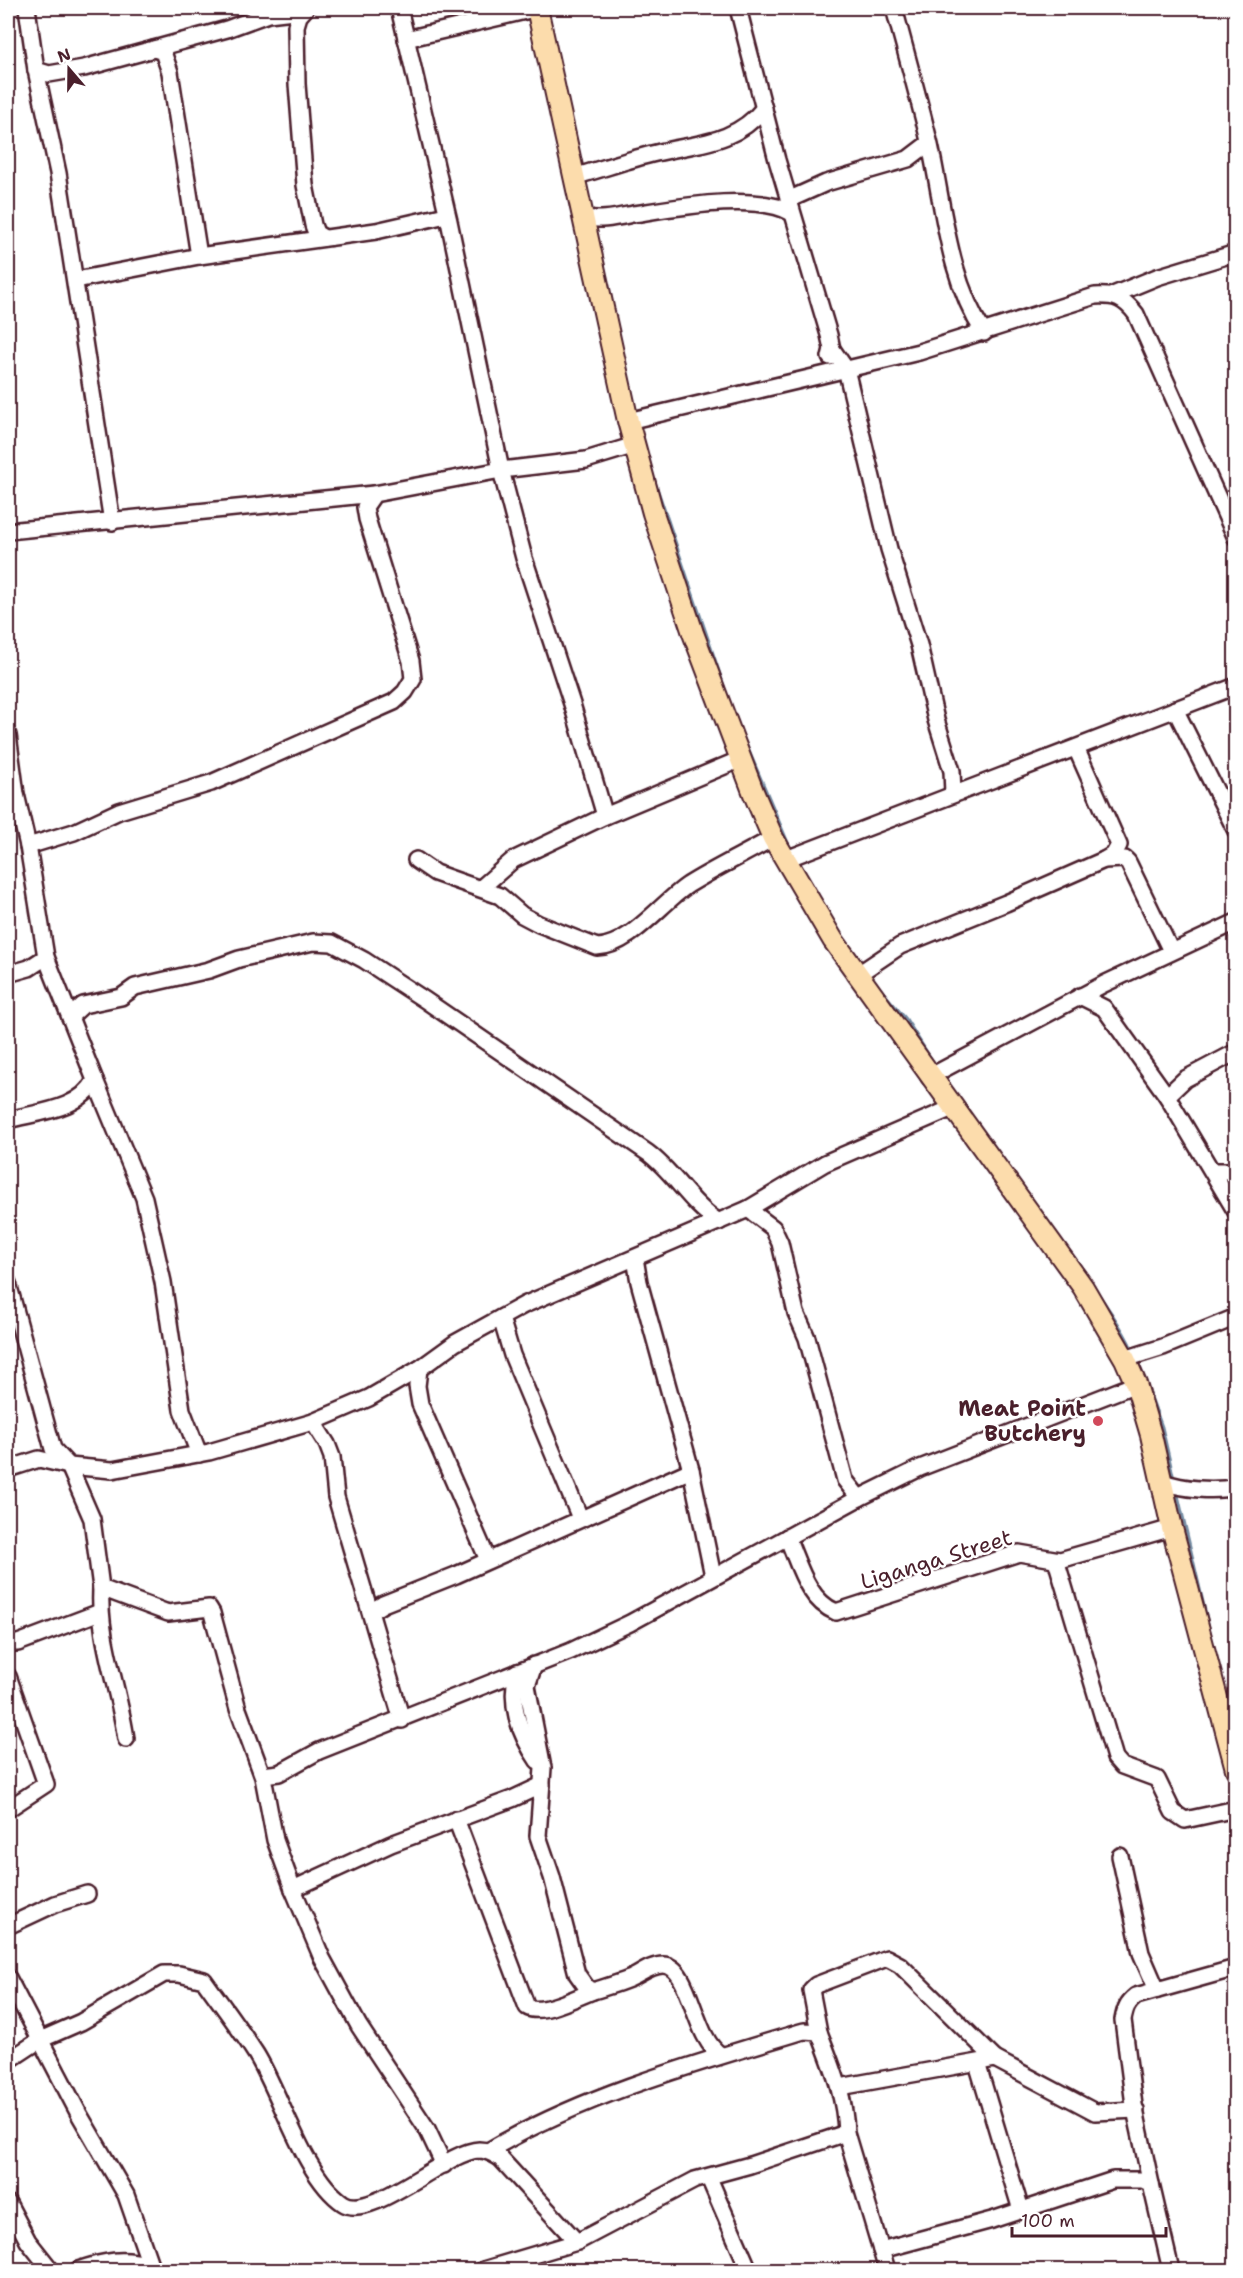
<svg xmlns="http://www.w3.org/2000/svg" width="1243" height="2278" viewBox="0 0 1243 2278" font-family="'Shantell Sans',sans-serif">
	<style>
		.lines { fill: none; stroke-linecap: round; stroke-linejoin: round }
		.stream { stroke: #758da4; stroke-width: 3 }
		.minor-casing { stroke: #4a1f2b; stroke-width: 20 }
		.major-casing { stroke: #4a1f2b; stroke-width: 24 }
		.minor { stroke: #fff; stroke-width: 15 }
		.major { stroke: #fcdcac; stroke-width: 20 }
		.poi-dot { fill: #d1495b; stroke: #fff; stroke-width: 2 }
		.labels { text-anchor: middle; stroke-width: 5; stroke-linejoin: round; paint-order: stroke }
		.poi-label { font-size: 22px; font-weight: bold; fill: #4a1f2b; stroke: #fff; text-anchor: end }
		.street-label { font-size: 22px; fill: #4a1f2b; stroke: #fff }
	</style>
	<rect width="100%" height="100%" fill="#fff"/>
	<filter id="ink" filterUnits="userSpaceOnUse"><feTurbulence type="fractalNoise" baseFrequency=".0167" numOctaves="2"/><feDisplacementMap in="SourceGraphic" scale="12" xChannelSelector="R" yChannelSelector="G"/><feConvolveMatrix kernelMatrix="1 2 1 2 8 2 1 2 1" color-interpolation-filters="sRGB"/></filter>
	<g filter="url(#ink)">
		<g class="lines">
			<g class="stream">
				<path d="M652 473 724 686"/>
				<path d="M741 732 792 852"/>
				<path d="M878 986 906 1019 937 1068"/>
				<path d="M1063 1244C1080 1262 1090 1282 1104 1302 1115 1319 1125 1332 1133 1351"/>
				<path d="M1137 1359 1162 1427 1174 1479"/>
				<path d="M1177 1491 1218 1666"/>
			</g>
			<defs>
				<g id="minor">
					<path d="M27 8 36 70 58 173 112 522"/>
					<path d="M306 8 299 16 296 26 297 84 305 185 313 225 316 233 324 238"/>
					<path d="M399 8 449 221 501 470 524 558 572 704 605 816"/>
					<path d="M738 8 777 160 829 335 832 349 830 357"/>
					<path d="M894 8C906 53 919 99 930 145 944 209 948 277 984 333"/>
					<path d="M406 39 538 8"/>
					<path d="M154 49 163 52 170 72 199 256"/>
					<path d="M36 70 49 74 84 68 227 29 268 14 302 10"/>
					<path d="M572 172 580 175C605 168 630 159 656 153 697 143 735 144 764 108"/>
					<path d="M788 200 826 183 908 159 929 143"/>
					<path d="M583 217C598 222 618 217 633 214 673 208 757 192 792 213"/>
					<path d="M76 280 199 256 376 231 446 215"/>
					<path d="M1113 295 1157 277 1236 253"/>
					<path d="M832 349 846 369 889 549 919 645 936 720 952 771 953 793"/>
					<path d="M628 421 919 352 1095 296C1115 295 1124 298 1136 314L1236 538"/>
					<path d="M8 531 374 494"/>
					<path d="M1175 709 1236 831"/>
					<path d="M8 735 16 794 28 846 46 957 95 1080C80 1110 37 1112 8 1120"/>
					<path d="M1076 748 1119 845 1114 854 1104 860"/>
					<path d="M28 846 74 832 119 811 211 783 394 702 405 692 413 679 411 661 367 519 365 507 374 494 501 470 586 460 635 445"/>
					<path d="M784 858 794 856 1236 686"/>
					<path d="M416 860 435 873 500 896 522 915 539 924 597 947C630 946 661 903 688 885 715 868 745 854 773 838"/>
					<path d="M481 888 513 860 605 816 741 759"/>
					<path d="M8 974 29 968 46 957"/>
					<path d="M857 975 900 946 1006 903 1104 860 1125 859 1128 862 1171 951"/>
					<path d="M1080 996 1104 1008 1167 1096 1236 1212"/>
					<path d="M70 1017 83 1005 121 997 135 987 209 970 239 959 313 942 332 943 364 960 425 1000 648 1153C675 1173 690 1204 719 1222"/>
					<path d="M929 1077 1104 984 1236 922"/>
					<path d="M95 1080 144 1198 163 1282 182 1410 199 1454"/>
					<path d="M1167 1096 1185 1079 1236 1052"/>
					<path d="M1213 1171H1236"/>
					<path d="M748 1209 773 1228 780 1243 796 1313 807 1338 845 1480 859 1498"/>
					<path d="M635 1258 639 1282 691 1470 713 1576"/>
					<path d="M8 1283 53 1449 69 1466 92 1519 101 1588 168 1613 209 1608 212 1613 238 1709 263 1777 275 1840 293 1889 322 1958 359 2026 427 2129 444 2165"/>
					<path d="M501 1318 512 1355 580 1518"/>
					<path d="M1125 1359 1163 1347 1236 1317"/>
					<path d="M419 1369 417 1386 420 1404 488 1560"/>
					<path d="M313 1422 327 1444 332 1457 336 1497 402 1720"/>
					<path d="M8 1469 39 1459 69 1466 112 1470 209 1452 313 1422 369 1398 419 1369 455 1343 524 1305 748 1209 825 1163 952 1108"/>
					<path d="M1163 1482C1183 1489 1214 1492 1236 1487"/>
					<path d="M787 1537C799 1564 807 1600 836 1612L1019 1553 1060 1560 1172 1528"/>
					<path d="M1057 1563 1115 1758 1122 1766 1157 1779 1173 1812 1185 1820 1236 1809"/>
					<path d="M101 1588C98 1640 119 1688 126 1739"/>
					<path d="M372 1611 383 1604 456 1575 691 1470"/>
					<path d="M8 1643H18L100 1612"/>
					<path d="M534 1665 527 1686 543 1768 538 1836 552 1877 577 1974 587 1988 593 1991C605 1987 617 1984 629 1979 639 1975 651 1965 663 1965 691 1965 693 2039 721 2055"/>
					<path d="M517 1672C509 1705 519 1733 538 1761"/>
					<path d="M8 1676 46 1784 8 1809"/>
					<path d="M263 1775 279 1773 319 1751 571 1651 630 1623 859 1498 920 1468 1136 1384"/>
					<path d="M456 1819 527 2007C541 2016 577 1997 593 1991"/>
					<path d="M1120 1856 1141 1953 1157 1990"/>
					<path d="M293 1889 391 1844 512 1799 542 1785"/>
					<path d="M8 1926 55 1904 87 1894"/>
					<path d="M8 1978 79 2114 126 2195 152 2270"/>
					<path d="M819 2032 811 1990 816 1985 887 1958 900 1965 995 2059 1095 2112 1136 2110"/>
					<path d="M8 2061 40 2040 81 2022 164 1974H179L204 1980C221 2004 240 2029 256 2054 281 2094 304 2177 343 2203 371 2222 446 2151 479 2150 488 2150 493 2154 500 2158L577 2242"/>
					<path d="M977 2063 1021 2210"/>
					<path d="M840 2087 995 2059"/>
					<path d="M488 2151C585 2094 697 2063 804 2031L819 2032C832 2066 845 2096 846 2133L887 2270"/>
					<path d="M709 2178 749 2270"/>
					<path d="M1151 2184 1134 2105 1123 2020C1125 2009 1127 2003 1136 1996L1236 1968"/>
					<path d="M8 2203 28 2241 51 2270"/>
					<path d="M881 2250 992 2220 1113 2180H1143L1151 2184 1171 2270"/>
					<path d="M78 2270C104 2261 123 2257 150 2265"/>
					<path d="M483 2270 577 2242 695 2180 750 2165 846 2133"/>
				</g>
				<path id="major" d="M537 8 628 421 653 513 693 633 754 794 773 838 833 940 1083 1287 1125 1359 1136 1384 1151 1435 1172 1528 1236 1769"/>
			</defs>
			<use href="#minor" class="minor-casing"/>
			<use href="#major" class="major-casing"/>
			<use href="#minor" class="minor"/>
			<use href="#major" class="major"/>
		</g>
	</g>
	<circle class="poi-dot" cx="1098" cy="1421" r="6"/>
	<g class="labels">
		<g class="poi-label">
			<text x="1086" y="1416">Meat Point<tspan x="1086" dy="25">Butchery</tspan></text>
		</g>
		<g class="street-label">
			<text transform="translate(936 1559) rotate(-17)" y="8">Liganga Street</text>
		</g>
	</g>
	<rect width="1243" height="2278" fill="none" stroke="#fff" stroke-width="30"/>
	<rect x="15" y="15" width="1213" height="2248" fill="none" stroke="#4a1f2b" stroke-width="2" filter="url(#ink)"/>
	<g transform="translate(69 69) rotate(340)" stroke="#ffffff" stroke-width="4.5" paint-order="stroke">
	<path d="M0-4.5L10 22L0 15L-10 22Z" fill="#4a1f2b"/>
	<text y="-9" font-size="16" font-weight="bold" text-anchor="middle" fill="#4a1f2b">N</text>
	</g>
	<path d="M1012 2227v9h154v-9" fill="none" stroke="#4a1f2b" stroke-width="3"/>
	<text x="1021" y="2227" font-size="18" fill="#4a1f2b" stroke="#ffffff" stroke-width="4.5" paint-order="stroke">100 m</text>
</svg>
